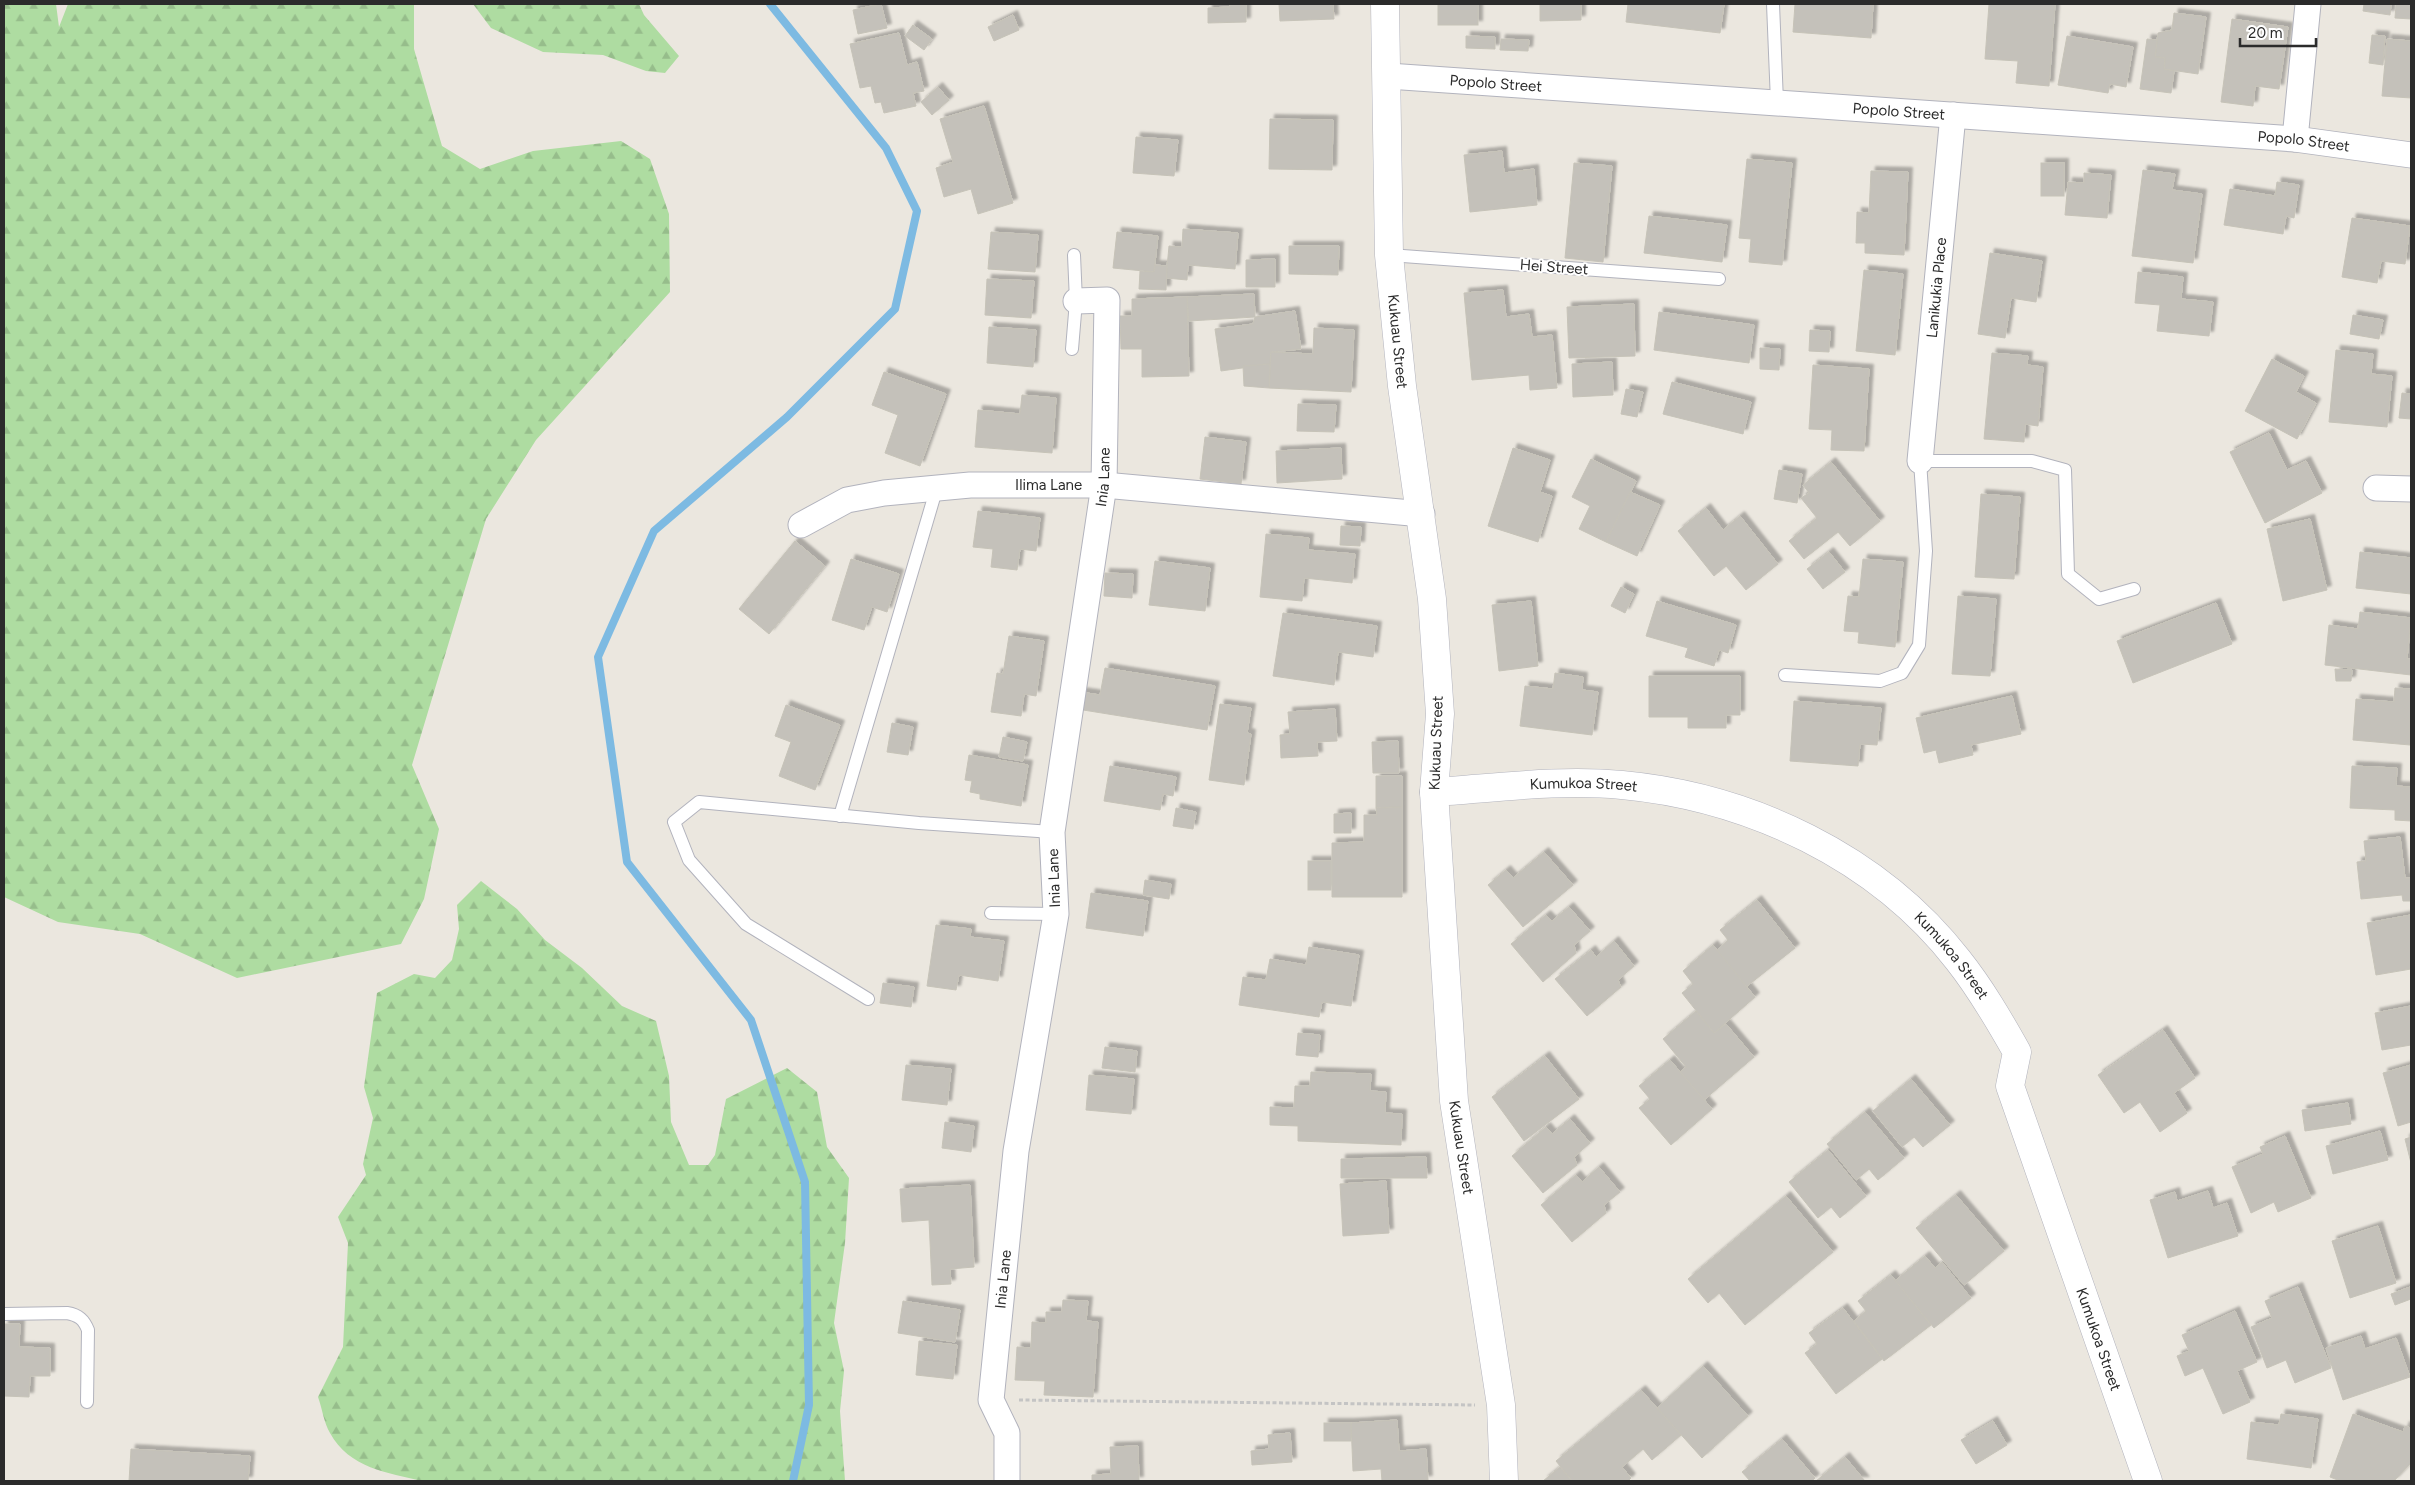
<svg xmlns="http://www.w3.org/2000/svg" width="2415" height="1485" viewBox="0 0 2415 1485" font-family="Figtree,sans-serif">
	<style>
		.forest { fill: url(#forest-firs) }
		.lines { fill: none; stroke-linecap: round; stroke-linejoin: round }
		.stream { stroke: #7dbae2; stroke-width: 8 }
		.building { fill: #c4c1ba; stroke: #c6c3b8; filter: url(#shadow) }
		.service-casing { stroke: #b2b3bd; stroke-width: 14 }
		.minor-casing { stroke: #b2b3bd; stroke-width: 27 }
		.tertiary-casing { stroke: #b2b3bd; stroke-width: 29 }
		.path { stroke: #c4c4c4; stroke-width: 3; stroke-dasharray: 4 2.5; stroke-linecap: butt }
		.service { stroke: #fff; stroke-width: 12 }
		.minor { stroke: #fff; stroke-width: 25 }
		.tertiary { stroke: #fff; stroke-width: 28 }
		.labels { text-anchor: middle; stroke-width: 4; stroke-linejoin: round; paint-order: stroke }
		.street-label { font-size: 15px; fill: #2b2b2b; stroke: #fff }
	</style>
	<defs>
		<pattern id="forest-firs" width="22" height="20" patternUnits="userSpaceOnUse" patternTransform="scale(1.25)"><rect width="22" height="20" fill="#aedca1"/><path d="M5 1l3.5 6h-7zM16 11l3.5 6h-7z" fill="#96bd8b"/></pattern>
		<filter id="shadow"><feDropShadow dx="4.5" dy="-4.5" stdDeviation="1" flood-color="#0004"/></filter>
	</defs>
	<rect width="100%" height="100%" fill="#ebe7df"/>
	<g class="forest">
		<path d="M4 4H56L59 27 68 4H414V49L442 146 480 169 533 151 621 141 650 159 669 214 670 292 536 440 486 519 412 765 439 829 424 899 401 944 237 978 140 934 58 922 4 897Z"/>
		<path d="M473 4H639L644 15 679 56 665 73 646 71 603 55 543 52 491 28Z"/>
		<path d="M481 881 517 909 545 940 582 968 622 1006 656 1021 669 1076 671 1122 689 1165H708L715 1155 726 1099 787 1068 817 1092 827 1147 849 1178 845 1243 834 1323 844 1371 840 1411 845 1481H422C388 1473 349 1468 330 1433 324 1423 322 1408 318 1397L343 1347 348 1243 338 1217 366 1175 363 1164 373 1118 364 1087 377 993 414 974 435 978 452 960 459 929 457 905Z"/>
	</g>
	<g class="lines">
		<path class="stream" d="M770 4 886 148 917 211 895 309 787 417 654 531 598 657 627 862 751 1020 805 1182 809 1405 793 1481"/>
	</g>
	<g class="building">
		<path d="M881 4 887 28 858 34 853 10Z"/>
		<path d="M1230 4H1246V22L1208 23V8L1230 7Z"/>
		<path d="M1279 4H1333L1334 19 1280 21Z"/>
		<rect x="1438" y="4" width="40" height="21"/>
		<path d="M1540 4H1581V20L1540 21Z"/>
		<path d="M1628 4H1724L1720 33 1626 22Z"/>
		<path d="M1795 4H1873L1871 38 1793 32Z"/>
		<path d="M1989 4H2055L2049 86 2016 83 2018 61 1985 59Z"/>
		<path d="M2364 4H2391L2390 15 2363 11Z"/>
		<path d="M2396 4H2411V19L2395 18Z"/>
		<path d="M2174 13 2206 17 2198 74 2164 69 2165 58 2155 57 2158 33 2172 30Z"/>
		<path d="M1013 15 1019 30 994 41 988 27Z"/>
		<path d="M2232 19 2288 27 2279 89 2255 86 2253 106 2221 102Z"/>
		<path d="M913 25 932 39 924 50 905 36Z"/>
		<path d="M899 33 907 65 917 62 924 91 913 93 916 106 884 113 881 102 875 103 871 86 860 88 850 44Z"/>
		<path d="M2372 35 2385 36 2383 65 2369 63Z"/>
		<path d="M1466 36 1495 37V49L1466 48Z"/>
		<path d="M2067 36 2133 47 2126 87 2110 84 2108 93 2058 85Z"/>
		<path d="M1501 39 1529 40 1528 51 1500 50Z"/>
		<path d="M2147 39 2157 40 2155 57 2165 58 2164 69 2174 71 2171 93 2140 89Z"/>
		<path d="M2387 39 2411 41V98L2382 96Z"/>
		<path d="M938 87 949 100 932 115 921 102Z"/>
		<path d="M984 106 1013 203 978 214 971 189 944 197 936 168 953 162 940 119Z"/>
		<path d="M1270 119 1333 120 1332 170 1269 169Z"/>
		<path d="M1136 137 1178 140 1174 176 1133 173Z"/>
		<path d="M1502 151 1504 173 1534 169 1537 205 1470 212 1464 155Z"/>
		<path d="M1747 159 1792 163 1782 265 1749 262 1751 239 1739 238Z"/>
		<path d="M1574 163 1612 166 1603 262 1565 258Z"/>
		<rect x="2041" y="163" width="23" height="33"/>
		<path d="M2143 170 2175 174 2172 190 2202 194 2193 263 2132 256Z"/>
		<path d="M1871 171 1908 172 1904 255 1865 253V243H1856L1857 212 1869 213Z"/>
		<path d="M2084 173 2111 175 2107 218 2065 215 2068 182 2084 183Z"/>
		<path d="M2277 182 2299 185 2294 218 2286 216 2283 234 2224 225 2230 189 2275 196Z"/>
		<path d="M1649 216 1727 225 1722 262 1644 253Z"/>
		<path d="M2352 218 2410 226 2405 264 2381 261 2377 283 2342 277Z"/>
		<path d="M1183 229 1238 233 1235 269 1188 265 1187 280 1166 278 1169 246 1182 247Z"/>
		<path d="M991 232 1038 235 1035 272 988 269Z"/>
		<path d="M1117 232 1158 236 1154 272 1113 268Z"/>
		<path d="M1289 246H1339L1338 275 1289 274Z"/>
		<path d="M1990 253 2042 261 2036 302 2011 298 2005 338 1978 334Z"/>
		<path d="M1275 259V287H1246V260Z"/>
		<path d="M1155 265 1167 266 1166 290 1139 289 1140 271 1154 272Z"/>
		<path d="M1864 270 1903 274 1895 355 1856 351Z"/>
		<path d="M2138 272 2183 277 2181 299 2213 302 2209 336 2157 331 2160 305 2135 303Z"/>
		<path d="M987 279 1034 281 1031 318 985 315Z"/>
		<path d="M1503 290 1506 317 1529 314 1532 337 1552 335 1557 388 1530 390 1529 375 1472 380 1464 293Z"/>
		<path d="M1254 294 1255 317 1189 321 1187 297Z"/>
		<path d="M1187 297 1189 376 1142 377V349H1121L1120 316H1132V299Z"/>
		<path d="M1634 304 1635 356 1569 358 1567 307Z"/>
		<path d="M1295 311 1301 349 1271 352 1270 364 1221 371 1215 329 1253 324 1255 317Z"/>
		<path d="M1659 312 1754 325 1749 363 1654 350Z"/>
		<path d="M2353 315 2383 320 2379 339 2350 334Z"/>
		<path d="M989 327 1036 330 1033 367 987 363Z"/>
		<path d="M1314 328 1354 330 1351 392 1269 388 1271 352 1313 354Z"/>
		<path d="M1810 330 1830 331 1829 352 1809 351Z"/>
		<path d="M1760 348 1780 349 1779 370 1760 369Z"/>
		<path d="M2336 350 2373 354 2371 374 2392 376 2387 427 2329 422Z"/>
		<path d="M1992 353 2028 356 2027 365 2043 367 2038 426 2025 424 2024 442 1984 439Z"/>
		<path d="M2272 359 2304 376 2296 392 2316 403 2297 439 2245 411Z"/>
		<path d="M1612 362 1613 395 1573 397 1572 364Z"/>
		<path d="M1270 364 1269 388 1244 386 1243 366Z"/>
		<path d="M1813 365 1869 369 1864 451 1831 450 1832 430 1809 429Z"/>
		<path d="M884 372 946 394 920 466 885 453 898 415 872 405Z"/>
		<path d="M1672 382 1751 402 1743 434 1663 414Z"/>
		<path d="M1626 389 1643 392 1637 417 1621 414Z"/>
		<path d="M2402 393 2411 394V419L2399 418Z"/>
		<path d="M1022 395 1056 398 1052 453 975 447 978 410 1020 414Z"/>
		<path d="M1298 404 1336 405 1334 432 1297 431Z"/>
		<path d="M2269 433 2287 470 2306 461 2322 493 2265 523 2230 452Z"/>
		<path d="M1205 437 1246 442 1241 484 1200 479Z"/>
		<path d="M1341 448 1342 479 1277 483 1276 451Z"/>
		<path d="M1513 448 1550 460 1540 492 1552 496 1538 542 1488 526Z"/>
		<path d="M1591 459 1636 481 1606 542 1579 529 1590 506 1572 497Z"/>
		<path d="M1831 462 1880 521 1850 546 1838 532 1804 559 1789 541 1817 518 1801 498 1809 493 1803 485Z"/>
		<path d="M1779 470 1802 474 1797 503 1774 499Z"/>
		<path d="M1630 492 1660 505 1637 556 1606 542Z"/>
		<path d="M1981 494 2020 497 2014 579 1975 577Z"/>
		<path d="M1706 508 1723 530 1740 516 1778 564 1746 590 1726 566 1714 576 1678 531Z"/>
		<path d="M978 511 1040 518 1036 551 1020 549 1017 570 991 567 993 549 973 547Z"/>
		<path d="M2310 519 2327 590 2283 601 2267 529Z"/>
		<path d="M1341 526 1361 527 1360 546 1340 545Z"/>
		<path d="M1266 534 1309 538 1308 550 1355 554 1352 583 1304 578 1302 601 1260 597Z"/>
		<path d="M795 541 825 566 769 634 739 609Z"/>
		<path d="M1829 552 1845 572 1823 589 1807 569Z"/>
		<path d="M2360 552 2411 558V594L2356 588Z"/>
		<path d="M851 559 899 574 887 612 872 607 864 630 832 620Z"/>
		<path d="M1863 559 1903 562 1895 647 1858 643 1859 632 1844 631 1848 596 1859 597Z"/>
		<path d="M1155 561 1210 568 1205 611 1149 605Z"/>
		<path d="M1105 573 1133 574 1132 598 1104 596Z"/>
		<path d="M1621 587 1634 594 1625 613 1611 606Z"/>
		<path d="M1958 596 1996 599 1990 676 1952 674Z"/>
		<path d="M1531 601 1538 666 1499 671 1492 605Z"/>
		<path d="M1657 601 1736 625 1728 653 1719 650 1714 666 1685 657 1688 648 1646 636Z"/>
		<path d="M2216 603 2232 644 2133 683 2117 641Z"/>
		<path d="M2360 612 2411 618 2407 659H2411V675L2325 665 2329 625 2358 629Z"/>
		<path d="M1283 613 1377 626 1373 657 1338 652 1334 685 1273 676Z"/>
		<path d="M1009 636 1044 641 1036 696 1024 694 1021 716 991 712 997 673 1003 674Z"/>
		<path d="M1105 668 1215 686 1207 730 1077 709 1080 692 1100 695Z"/>
		<path d="M2335 669 2352 670 2351 681H2336Z"/>
		<path d="M1555 673 1583 677 1582 690 1598 692 1592 735 1520 726 1525 686 1553 689Z"/>
		<path d="M1649 676H1740V715H1726V728H1688V717H1649Z"/>
		<path d="M2395 688 2411 689 2410 745 2353 740 2356 699 2394 702Z"/>
		<path d="M2012 696 2021 734 1971 745 1973 755 1939 763 1936 750 1924 753 1916 718Z"/>
		<path d="M1794 701 1881 708 1877 745 1860 744 1858 766 1790 761Z"/>
		<path d="M1220 704 1251 708 1247 733 1251 734 1244 785 1209 780Z"/>
		<path d="M786 705 840 725 815 790 779 776 791 742 775 736Z"/>
		<path d="M1335 709 1337 741 1317 742 1318 756 1281 758 1280 735 1290 734 1288 712Z"/>
		<path d="M892 723 913 727 908 755 887 752Z"/>
		<path d="M1003 737 1027 742 1023 761 999 757Z"/>
		<path d="M1398 741 1399 773H1373L1372 742Z"/>
		<path d="M969 755 1028 765 1021 806 980 799V794L970 792 972 781 965 780Z"/>
		<path d="M1110 766 1176 777 1173 796 1163 794 1160 810 1104 801Z"/>
		<path d="M2352 766 2397 768 2396 786 2411 787V821L2395 820V810L2350 808Z"/>
		<path d="M1376 776H1402V807L1376 808Z"/>
		<path d="M1402 807V897H1332V843L1364 842V815H1377L1376 808Z"/>
		<path d="M1176 808 1196 812 1193 829 1173 826Z"/>
		<path d="M1351 813V833H1334V814Z"/>
		<path d="M2400 837 2405 878H2411V901H2403L2402 895 2361 899 2357 862 2366 861 2364 841Z"/>
		<path d="M1544 852 1573 885 1523 927 1488 885 1506 870 1513 878Z"/>
		<rect x="1308" y="861" width="23" height="29"/>
		<path d="M1145 880 1171 884 1169 899 1143 895Z"/>
		<path d="M1091 893 1148 901 1143 936 1086 928Z"/>
		<path d="M1757 900 1795 948 1746 987 1716 951 1728 940 1720 930Z"/>
		<path d="M1569 907 1590 931 1574 945 1576 953 1543 982 1511 944 1546 915 1552 921Z"/>
		<path d="M2411 915V969L2376 975 2367 923Z"/>
		<path d="M936 925 971 929 970 937 1004 941 998 981 959 975 956 990 927 986Z"/>
		<path d="M1614 941 1634 966 1618 980 1621 987 1587 1016 1555 979 1591 950 1596 957Z"/>
		<path d="M1713 945 1755 997 1714 1033 1682 993 1693 984 1683 971Z"/>
		<path d="M1309 947 1359 955 1351 1006 1322 1002 1319 1017 1239 1005 1243 977 1266 980 1270 959 1306 965Z"/>
		<path d="M883 983 914 987 911 1007 880 1003Z"/>
		<path d="M2411 1006V1045L2382 1050 2375 1013Z"/>
		<path d="M1696 1011 1714 1033 1726 1024 1754 1057 1704 1100 1680 1072 1686 1067 1663 1039Z"/>
		<path d="M2163 1030 2195 1078 2174 1093 2187 1113 2160 1132 2140 1102 2124 1113 2098 1075Z"/>
		<path d="M1298 1033 1320 1035 1318 1057 1296 1055Z"/>
		<path d="M1105 1047 1137 1051 1135 1072 1102 1068Z"/>
		<path d="M1545 1056 1579 1099 1524 1141 1492 1097Z"/>
		<path d="M1670 1060 1712 1109 1671 1145 1639 1108 1650 1099 1639 1086Z"/>
		<path d="M906 1065 951 1069 947 1105 902 1100Z"/>
		<path d="M2411 1065V1122L2398 1126 2383 1073Z"/>
		<path d="M1311 1072 1371 1074 1370 1091 1386 1092 1385 1113 1402 1114 1401 1145 1298 1141V1126L1270 1125V1107L1294 1108 1295 1086H1310Z"/>
		<path d="M1089 1075 1134 1079 1131 1114 1086 1110Z"/>
		<path d="M1911 1079 1950 1125 1923 1147 1914 1137 1902 1147 1873 1111Z"/>
		<path d="M2348 1103 2351 1124 2305 1131 2302 1110Z"/>
		<path d="M1865 1112 1904 1158 1878 1180 1869 1169 1856 1180 1827 1144Z"/>
		<path d="M1570 1119 1590 1143 1574 1157 1577 1165 1543 1193 1512 1156 1546 1127 1552 1134Z"/>
		<path d="M945 1122 974 1126 971 1152 942 1148Z"/>
		<path d="M2380 1131 2388 1160 2333 1174 2326 1146Z"/>
		<path d="M2285 1136 2311 1198 2278 1212 2274 1202 2251 1213 2232 1167 2263 1154 2260 1147Z"/>
		<path d="M2411 1137V1163L2405 1139Z"/>
		<path d="M1828 1150 1866 1196 1840 1218 1831 1207 1818 1218 1789 1182Z"/>
		<path d="M1426 1157 1427 1178H1341V1159Z"/>
		<path d="M1599 1167 1620 1192 1604 1205 1606 1213 1572 1242 1541 1205 1576 1175 1582 1182Z"/>
		<path d="M1386 1181 1389 1233 1343 1236 1340 1184Z"/>
		<path d="M970 1185 974 1267 950 1269 951 1284 932 1285 929 1220 902 1222 900 1189Z"/>
		<path d="M2208 1191 2213 1208 2227 1203 2238 1236 2168 1258 2150 1200 2175 1192 2177 1201Z"/>
		<path d="M1956 1195 2004 1251 1964 1285 1916 1228Z"/>
		<path d="M1786 1196 1833 1252 1745 1325 1719 1293 1708 1303 1688 1279Z"/>
		<path d="M2378 1226 2396 1283 2350 1298 2332 1241Z"/>
		<path d="M1925 1256 1935 1268 1942 1262 1971 1298 1934 1328 1895 1281Z"/>
		<path d="M1891 1275 1931 1325 1884 1361 1854 1321 1866 1311 1858 1301Z"/>
		<path d="M2298 1287 2331 1368 2295 1383 2286 1360 2267 1368 2251 1327 2272 1318 2265 1301Z"/>
		<path d="M2410 1287 2411 1299 2395 1305 2391 1294Z"/>
		<path d="M1063 1300 1088 1301 1086 1321 1098 1322 1093 1397 1044 1395 1045 1381 1015 1380 1017 1347 1031 1348 1032 1322 1046 1323V1312H1062Z"/>
		<path d="M903 1301 960 1310 955 1342 898 1333Z"/>
		<path d="M1843 1308 1882 1359 1836 1394 1805 1353 1817 1344 1809 1333Z"/>
		<path d="M2235 1311 2257 1362 2237 1371 2250 1402 2223 1414 2203 1368 2185 1376 2177 1356 2189 1351 2182 1335Z"/>
		<path d="M4 1324H20L19 1347 50 1348V1376H30L29 1397 4 1396Z"/>
		<path d="M2361 1336 2365 1349 2396 1338 2410 1377 2343 1400 2326 1348Z"/>
		<path d="M919 1341 957 1345 953 1379 916 1375Z"/>
		<path d="M1703 1366 1748 1416 1702 1458 1657 1408Z"/>
		<path d="M1641 1390 1681 1435 1652 1460 1643 1449 1622 1467 1631 1478 1628 1481H1572L1556 1461Z"/>
		<path d="M2281 1414 2318 1419 2311 1468 2247 1459 2251 1422 2279 1425Z"/>
		<path d="M2353 1414 2403 1432 2405 1426 2411 1428V1463L2394 1481H2340L2330 1477Z"/>
		<path d="M1397 1420 1399 1451 1426 1449 1428 1480 1382 1481 1381 1469 1353 1471 1351 1423Z"/>
		<path d="M1993 1421 2007 1445 1976 1464 1961 1440Z"/>
		<rect x="1324" y="1423" width="27" height="18"/>
		<path d="M1290 1433 1292 1462 1252 1465 1251 1451 1269 1449 1268 1435Z"/>
		<path d="M1782 1439 1815 1478 1812 1481H1750L1742 1472Z"/>
		<path d="M1138 1446 1139 1481H1092V1475L1111 1474 1110 1447Z"/>
		<path d="M131 1449 250 1456 248 1481H129Z"/>
		<path d="M1845 1457 1865 1481H1816Z"/>
		<path d="M1560 1467 1572 1481H1543Z"/>
	</g>
	<g class="lines">
		<defs>
			<g id="service">
				<path d="M1773 4 1777 102"/>
				<path d="M1389 255 1719 279"/>
				<path d="M1072 349 1076 301 1074 255"/>
				<path d="M1785 675 1880 681 1902 673 1919 645 1926 551 1920 461H2032L2065 470 2068 574 2099 599 2134 589"/>
				<path d="M840 816 937 487"/>
				<path d="M991 913 1056 914"/>
				<path d="M868 999 746 924 689 860 674 822 699 802 919 823 1052 832"/>
				<path d="M4 1314 67 1313C79 1315 84 1320 88 1330L87 1402"/>
			</g>
			<g id="minor">
				<path id="s1" d="M1388 76 2295 139 2411 155"/>
				<path d="M2295 139 2308 4"/>
				<path id="s2" d="M1920 461 1953 115"/>
				<path d="M2376 488 2411 489"/>
				<path id="s3" d="M801 525 847 500 884 493 970 485H1104L1422 514"/>
				<path id="s4" d="M1007 1481V1433L991 1400 1016 1151 1056 914 1052 832 1104 485 1107 300 1076 301"/>
			</g>
			<g id="tertiary">
				<path id="s5" d="M1385 4 1389 255 1402 386 1432 599 1440 714 1434 792 1454 1101 1501 1405 1504 1481"/>
				<path id="s6" d="M1434 792C1496 788 1560 779 1622 785 1750 797 1878 857 1958 960 1981 989 1999 1020 2017 1052L2010 1086 2148 1481"/>
			</g>
		</defs>
		<use href="#service" class="service-casing"/>
		<use href="#minor" class="minor-casing"/>
		<use href="#tertiary" class="tertiary-casing"/>
		<path class="path" d="M1019 1400 1475 1405"/>
		<use href="#service" class="service"/>
		<use href="#minor" class="minor"/>
		<use href="#tertiary" class="tertiary"/>
	</g>
	<g class="labels">
		<g class="street-label">
			<text dy="5" stroke="none"><textPath href="#s1" startOffset="108">Popolo Street</textPath></text>
			<text dy="5" stroke="none"><textPath href="#s1" startOffset="512">Popolo Street</textPath></text>
			<text dy="5" stroke="none"><textPath href="#s1" startOffset="918">Popolo Street</textPath></text>
			<text transform="translate(1554 267) rotate(4)" y="5">Hei Street</text>
			<text dy="5" stroke="none"><textPath href="#s2" startOffset="174">Lanikukia Place</textPath></text>
			<text dy="5" stroke="none"><textPath href="#s5" startOffset="338">Kukuau Street</textPath></text>
			<text dy="5" stroke="none"><textPath href="#s4" startOffset="1016">Inia Lane</textPath></text>
			<text dy="5" stroke="none"><textPath href="#s3" startOffset="255">Ilima Lane</textPath></text>
			<text transform="translate(1436 743) rotate(-88)" y="5">Kukuau Street</text>
			<text dy="5" stroke="none"><textPath href="#s6" startOffset="150">Kumukoa Street</textPath></text>
			<text transform="translate(1054 878) rotate(-92)" y="5">Inia Lane</text>
			<text dy="5" stroke="none"><textPath href="#s6" startOffset="570">Kumukoa Street</textPath></text>
			<text dy="5" stroke="none"><textPath href="#s5" startOffset="1148">Kukuau Street</textPath></text>
			<text dy="5" stroke="none"><textPath href="#s4" startOffset="206">Inia Lane</textPath></text>
			<text dy="5" stroke="none"><textPath href="#s6" startOffset="990">Kumukoa Street</textPath></text>
		</g>
	</g>
	<rect width="2415" height="1485" fill="none" stroke="#2b2b2b" stroke-width="10"/>
	<path d="M2240 38v8h76v-8" fill="none" stroke="#2b2b2b" stroke-width="2.5"/>
	<text x="2248" y="38" font-size="15" fill="#2b2b2b" stroke="#ffffff" stroke-width="4" paint-order="stroke">20 m</text>
</svg>
